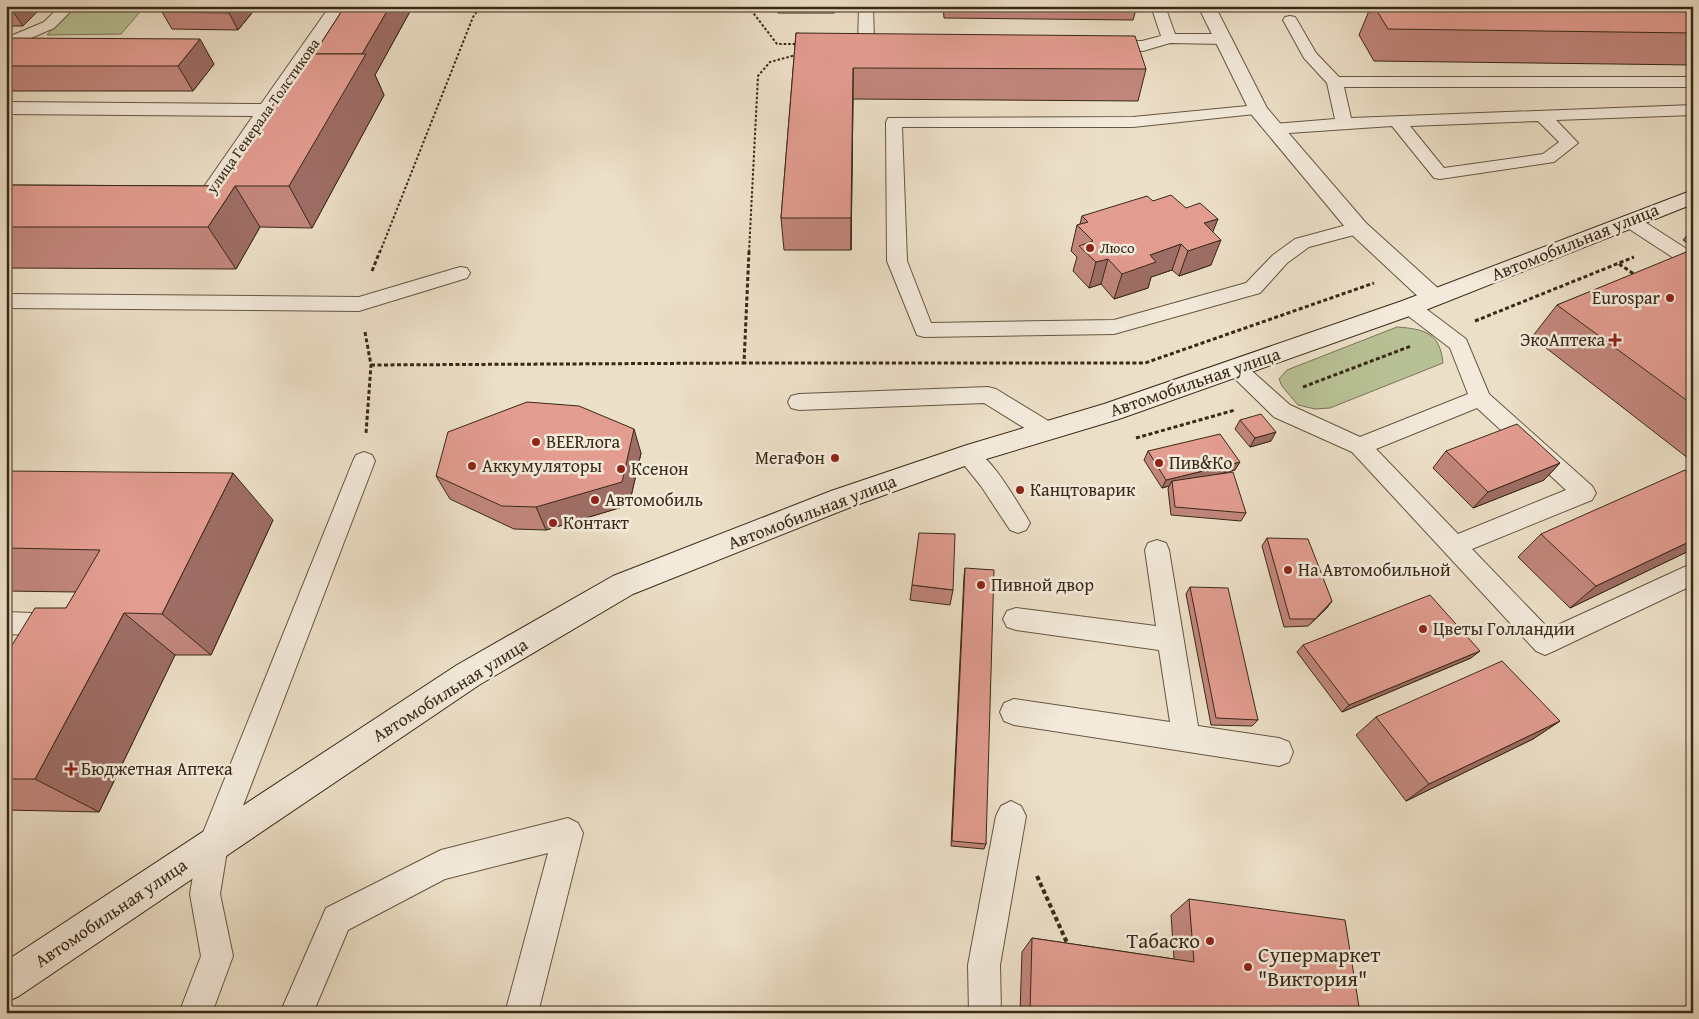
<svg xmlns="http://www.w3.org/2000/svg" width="1699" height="1019" viewBox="0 0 1699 1019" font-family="'Gentium Book Plus',serif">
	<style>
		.green { fill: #b8c195; stroke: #787556 }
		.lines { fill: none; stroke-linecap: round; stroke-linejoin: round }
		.lane-casing { stroke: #665642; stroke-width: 2 }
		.street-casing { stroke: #665642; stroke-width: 2 }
		.secondary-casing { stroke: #392916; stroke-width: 2 }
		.path-far2 { stroke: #392916; stroke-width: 2; stroke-dasharray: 2.5 2; stroke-linecap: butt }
		.path-far1 { stroke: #392916; stroke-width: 3; stroke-dasharray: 4 2.5; stroke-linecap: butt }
		.path { stroke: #392916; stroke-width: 4; stroke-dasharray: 4.5 3; stroke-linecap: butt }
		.lane { fill: #f3eadb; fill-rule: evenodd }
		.street { fill: #f3eadb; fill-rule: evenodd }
		.secondary { fill: #f3eadb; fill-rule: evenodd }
		.wall { fill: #c2867c; stroke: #392916 }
		.shaded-wall { fill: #9e6d65; stroke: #392916 }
		.building { fill: #e29c90; stroke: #392916 }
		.poi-dot { fill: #8f2418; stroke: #f3eadb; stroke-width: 2 }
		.labels { text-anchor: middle; stroke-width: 5; stroke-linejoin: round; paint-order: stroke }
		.far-street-label { font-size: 15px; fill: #392916; stroke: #f3eadb }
		.far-poi-label { font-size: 15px; fill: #392916; stroke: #f3eadb; text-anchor: start }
		.street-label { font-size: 18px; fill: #392916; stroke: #f3eadb }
		.poi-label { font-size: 18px; fill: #392916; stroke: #f3eadb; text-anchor: start }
		.near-poi-label { font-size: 21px; fill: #392916; stroke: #f3eadb; text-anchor: end }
	</style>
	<rect width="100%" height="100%" fill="#ecdfc7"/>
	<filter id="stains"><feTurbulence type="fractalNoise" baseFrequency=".004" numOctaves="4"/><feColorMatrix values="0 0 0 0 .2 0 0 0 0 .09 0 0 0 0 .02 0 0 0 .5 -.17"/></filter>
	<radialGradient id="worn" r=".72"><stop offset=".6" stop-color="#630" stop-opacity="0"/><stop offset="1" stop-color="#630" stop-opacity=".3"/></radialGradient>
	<g class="green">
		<path d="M71 6H145L121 34 47 35Z"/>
		<path d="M1397 327C1425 329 1440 333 1443 363L1330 408 1315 409 1298 405 1282 386 1279 379 1287 370Z"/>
	</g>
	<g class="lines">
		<defs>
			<g id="lane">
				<path d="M60 6H76L54 28 6 49V38L44 22Z"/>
				<path d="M859 6H873L874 40 890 42 893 45 890 48H861L858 45Z"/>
				<path d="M1151 6H1165L1175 34H1224L1229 36 1232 39 1229 42 1224 44 1170 43 1143 51 1101 49 1098 46 1101 43 1106 41H1142L1161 36Z"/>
				<path d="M1290 16 1295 17 1297 20 1316 53 1339 77H1693V87H1344L1351 118 1693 105V115L1556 120 1578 143 1554 162 1440 179 1434 178 1392 126 1274 134 1268 133 1266 129 1268 125 1274 124 1335 119 1327 83 1304 58 1283 20 1285 17ZM1538 121 1559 142 1543 154 1444 168 1410 126Z"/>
				<path d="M1258 105 1264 107 1266 110 1264 113 1133 127H902L907 261 931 323 1114 320 1246 283 1273 255 1295 239 1358 222 1365 224 1367 228 1365 232 1309 247 1287 263 1260 293 1114 334 924 337 917 335 887 261 886 122 888 118 1133 117Z"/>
				<path d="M1630 215 1637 217 1693 253V268L1686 266 1623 225 1621 221 1623 217Z"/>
				<path d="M460 267 467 268 470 273 467 278 359 311 6 308V294L359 297Z"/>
				<path d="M1410 300 1417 302 1466 339 1489 394 1592 486 1596 493 1592 500 1472 549 1549 629 1693 563V585L1554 651 1545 655 1536 651 1352 452 1274 417 1230 374 1226 369 1230 364 1237 361 1244 364 1290 405 1360 437 1468 394 1450 348 1403 312 1400 307 1403 302ZM1477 408 1566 490 1458 534 1376 449Z"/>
				<path d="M988 387 996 389 1055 425 1058 431 1055 437 1047 439 1039 437 984 403 799 410 791 408 788 402 791 396 799 394Z"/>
				<path d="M967 446C990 453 1013 496 1026 516L1030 523 1026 530 1018 533 1010 530 981 486 956 455 959 449Z"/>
				<path d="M364 452 372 455 375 461 228 845 220 894 233 956 212 1013H179L201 956 190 894 198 845 353 461 356 455Z"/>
				<path d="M1157 540 1166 543 1169 550 1198 726 1279 738 1289 742 1293 752 1289 762 1279 766 1014 725 1004 721 1000 712 1004 703 1014 699 1170 722 1159 650 1016 630 1007 627 1003 619 1007 611 1016 608 1156 626 1145 550 1148 543Z"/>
				<path d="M6 612 57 614 66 617 70 625 66 633 57 636 6 634Z"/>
				<path d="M1011 801 1021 806 1026 816 1000 965 1001 1013H969L968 965 996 816 1001 806Z"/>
				<path d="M568 818 578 823 583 833 538 1013H505L548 853 445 879 348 930 313 1013H280L326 908 441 850Z"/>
			</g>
			<g id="street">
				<path d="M330 6H347L211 206 204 207 197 206 194 201 253 116 6 114V102L261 104Z"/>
				<path d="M1198 6H1215L1267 108 1366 223 1441 291 1445 297 1441 303 1433 305 1425 303 1350 233 1251 114Z"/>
			</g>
			<path id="secondary" d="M1693 190V204L1418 313 1119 419 973 463 851 507 633 594 479 685 19 996 6 1002V961L457 665 613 576 831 491 967 445 1104 404 1402 301Z"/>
		</defs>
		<use href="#lane" class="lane-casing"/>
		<use href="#street" class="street-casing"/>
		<use href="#secondary" class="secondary-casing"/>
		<g class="path-far2">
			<path d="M481 8 751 10 777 44H797"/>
			<path d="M380 252 473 17 481 6"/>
			<path d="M749 252 758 76 770 62 796 55"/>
		</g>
		<g class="path-far1">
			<path d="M749 251 744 363H1145L1374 283"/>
			<path d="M1619 264 1637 276"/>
			<path d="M372 271 380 251"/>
			<path d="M1475 321 1634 257"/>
			<path d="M365 332 371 365 366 433"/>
			<path d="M371 365 744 363"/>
			<path d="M1303 387 1411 346"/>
			<path d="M1136 438 1235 410"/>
		</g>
		<path class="path" d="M1037 876 1068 945"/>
		<use href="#lane" class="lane"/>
		<use href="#street" class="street"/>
		<use href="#secondary" class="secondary"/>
	</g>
	<g class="wall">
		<path d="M6 6H43L23 26H6Z"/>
		<path d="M167 6H255L256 8 238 30 172 29 162 12Z"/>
		<path d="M345 6H413L375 75 384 95 312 228 260 227 236 269 6 268V185L220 186 314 54Z"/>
		<rect x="778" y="6" width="56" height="7"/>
		<path d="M943 6H1137L1133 20 944 18Z"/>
		<path d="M1371 6 1659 7 1658 6H1693V65L1374 61 1359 35Z"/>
		<path d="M796 33 1146 69 1138 101 853 99 851 250H784L781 218Z"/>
		<path d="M6 38 214 64 193 91H6Z"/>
		<path d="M1153 201 1186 208 1213 232 1211 265 1179 276 1172 270 1151 277 1148 288 1114 299 1101 284 1089 288 1073 271 1077 257 1071 251 1077 225 1080 224 1082 216Z"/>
		<path d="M1691 231H1693V247L1683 240Z"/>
		<path d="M1693 251V462L1532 337 1557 305Z"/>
		<path d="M1240 420 1271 441 1250 447 1235 429Z"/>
		<path d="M1148 451 1235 470 1223 473 1246 513 1241 521 1171 515 1168 489 1169 486 1162 488 1144 460Z"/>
		<path d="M1446 451 1560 463 1544 480 1473 508 1433 468Z"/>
		<path d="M641 453 629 505 546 530 514 529 450 499 436 476Z"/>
		<path d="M6 471 273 520 211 655H175L99 812 6 810V655L66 608 76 592 6 591Z"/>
		<path d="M1541 534 1693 549 1570 608 1518 557Z"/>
		<path d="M1267 538 1332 601 1326 609 1308 626 1284 627 1262 546Z"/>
		<path d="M965 568 986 844 984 849 951 846 964 576Z"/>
		<path d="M912 585 953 590 950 605 910 600Z"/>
		<path d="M1190 587 1258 720 1252 726 1211 725 1186 594Z"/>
		<path d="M1303 645 1471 658 1342 712 1297 652Z"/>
		<path d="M1376 717 1560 721 1533 739 1406 801 1356 735Z"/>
		<path d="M1189 899 1360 1013H1020L1022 952 1032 938 1174 959 1171 915Z"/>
	</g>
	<g class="shaded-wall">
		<path d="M9 6H43L23 26Z"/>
		<path d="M235 6H255L256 8 238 30 229 13Z"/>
		<path d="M390 6H413L375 75 384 95 312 228 289 186 353 69Z"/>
		<path d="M200 39 214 64 193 91 178 66Z"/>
		<path d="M853 68V99L851 250V218Z"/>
		<path d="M235 186 260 227 236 269 208 227Z"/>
		<path d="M1218 219 1208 244 1221 240 1211 265 1179 276 1188 251 1204 223Z"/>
		<path d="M1181 244 1172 270 1151 277 1148 288 1114 299 1122 274 1150 255Z"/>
		<path d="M1108 259 1101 284 1089 288 1096 262Z"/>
		<path d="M634 429 641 453 629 505 546 530 536 507Z"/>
		<path d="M1276 432 1271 441 1250 447 1255 438Z"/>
		<path d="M1240 462 1235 470 1173 486 1172 481 1169 486 1162 488 1166 480Z"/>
		<path d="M1560 463 1544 480 1473 508 1488 492Z"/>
		<path d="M233 473 273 520 211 655 162 614Z"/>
		<path d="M1693 540V549L1570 608 1596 586Z"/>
		<path d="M1332 601 1326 609 1308 626 1315 619Z"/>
		<path d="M124 613 175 655 99 812 35 779Z"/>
		<path d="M1480 651 1471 658 1342 712 1349 705Z"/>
		<path d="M1560 721 1533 739 1406 801 1429 784Z"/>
	</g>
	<g class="building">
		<path d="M167 6H235L229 13 162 12Z"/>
		<path d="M345 6H390L362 54H314Z"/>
		<path d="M1374 6H1592L1693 7V33L1388 29Z"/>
		<path d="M796 33 1135 36 1146 69 853 68 851 218H781Z"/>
		<path d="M6 38 200 39 178 66H6Z"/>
		<path d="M306 54H366L289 186H235L208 227H6V185L220 186Z"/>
		<path d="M1171 195 1186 208 1200 203 1218 219 1204 223 1221 240 1188 251 1181 244 1150 255 1156 262 1122 274 1108 259 1096 262 1079 246 1093 241 1077 225 1088 222 1082 216 1147 196 1153 201Z"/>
		<path d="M1691 250 1693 251V405L1557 305Z"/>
		<path d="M527 402 579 406 634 429 622 482 536 507 502 506 436 476 448 432Z"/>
		<path d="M1261 414 1276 432 1255 438 1240 420Z"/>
		<path d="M1517 424 1560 463 1488 492 1446 451Z"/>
		<path d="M1220 434 1240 462 1166 480 1148 451Z"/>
		<path d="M1685 470 1693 476V540L1596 586 1541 534Z"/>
		<path d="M6 471 233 473 162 614 124 613 35 779H6V655L35 608H66L100 550 6 548Z"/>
		<path d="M1233 472 1246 513 1175 507 1172 481Z"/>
		<path d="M919 533 955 534 953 590 912 585Z"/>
		<path d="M1267 538 1308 539 1332 601 1315 619H1290Z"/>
		<path d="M965 568 994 570 986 844 952 841Z"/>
		<path d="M1190 587 1228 588 1258 720 1216 718Z"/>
		<path d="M1430 595 1480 651 1349 705 1303 645Z"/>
		<path d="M1502 661 1560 721 1429 784 1376 717Z"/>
		<path d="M1189 899 1345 920 1360 1013H1030L1032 938 1194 962Z"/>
	</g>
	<g class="poi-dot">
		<circle cx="1090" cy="248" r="5"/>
		<circle cx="1670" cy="298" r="5"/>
		<path d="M1612.5 332.5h5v5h5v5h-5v5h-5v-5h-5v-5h5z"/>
		<circle cx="536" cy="442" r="5"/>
		<circle cx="835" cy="458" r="5"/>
		<circle cx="1159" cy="463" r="5"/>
		<circle cx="472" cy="466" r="5"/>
		<circle cx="621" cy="469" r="5"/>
		<circle cx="1020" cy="490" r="5"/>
		<circle cx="595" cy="500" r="5"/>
		<circle cx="553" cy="523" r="5"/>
		<circle cx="1288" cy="570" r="5"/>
		<circle cx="981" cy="585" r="5"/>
		<circle cx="1423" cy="629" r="5"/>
		<path d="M68.5 761.5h5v5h5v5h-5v5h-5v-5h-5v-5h5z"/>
		<circle cx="1210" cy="941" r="5"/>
		<circle cx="1248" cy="967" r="5"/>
	</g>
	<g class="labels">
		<g class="far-street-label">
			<text transform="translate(263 116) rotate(-55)" y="5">улица Генерала Толстикова</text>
		</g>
		<g class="far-poi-label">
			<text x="1100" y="253">Люсо</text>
		</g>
		<g class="street-label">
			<text transform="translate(1575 242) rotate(-22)" y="6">Автомобильная улица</text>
			<text transform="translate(1195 382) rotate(-19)" y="6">Автомобильная улица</text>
			<text transform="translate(812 512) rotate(-21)" y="6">Автомобильная улица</text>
			<text transform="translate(450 690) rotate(-32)" y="6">Автомобильная улица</text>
			<text transform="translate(111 913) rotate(-34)" y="6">Автомобильная улица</text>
		</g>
		<g class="poi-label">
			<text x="1660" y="304" text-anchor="end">Eurospar</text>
			<text x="1605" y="346" text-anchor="end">ЭкоАптека</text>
			<text x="546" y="448">BEERлога</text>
			<text x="825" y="464" text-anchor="end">МегаФон</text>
			<text x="1169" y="469">Пив&amp;Ко</text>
			<text x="482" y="472">Аккумуляторы</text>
			<text x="631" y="475">Ксенон</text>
			<text x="1030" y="496">Канцтоварик</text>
			<text x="605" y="506">Автомобиль</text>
			<text x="563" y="529">Контакт</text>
			<text x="1298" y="576">На Автомобильной</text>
			<text x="991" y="591">Пивной двор</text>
			<text x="1433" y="635">Цветы Голландии</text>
			<text x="81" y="775">Бюджетная Аптека</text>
		</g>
		<g class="near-poi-label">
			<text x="1200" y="948">Табаско</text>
			<text x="1258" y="962" text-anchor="start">Супермаркет<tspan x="1258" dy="24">"Виктория"</tspan></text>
		</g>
	</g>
	<rect width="1699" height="1019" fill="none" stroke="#ecdfc7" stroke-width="25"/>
	<rect x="8" y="8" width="1684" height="1004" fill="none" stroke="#392916" stroke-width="2.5"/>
	<rect x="12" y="12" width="1674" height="994" fill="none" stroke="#392916"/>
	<rect width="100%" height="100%" filter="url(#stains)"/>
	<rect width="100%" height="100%" fill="url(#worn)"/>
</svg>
